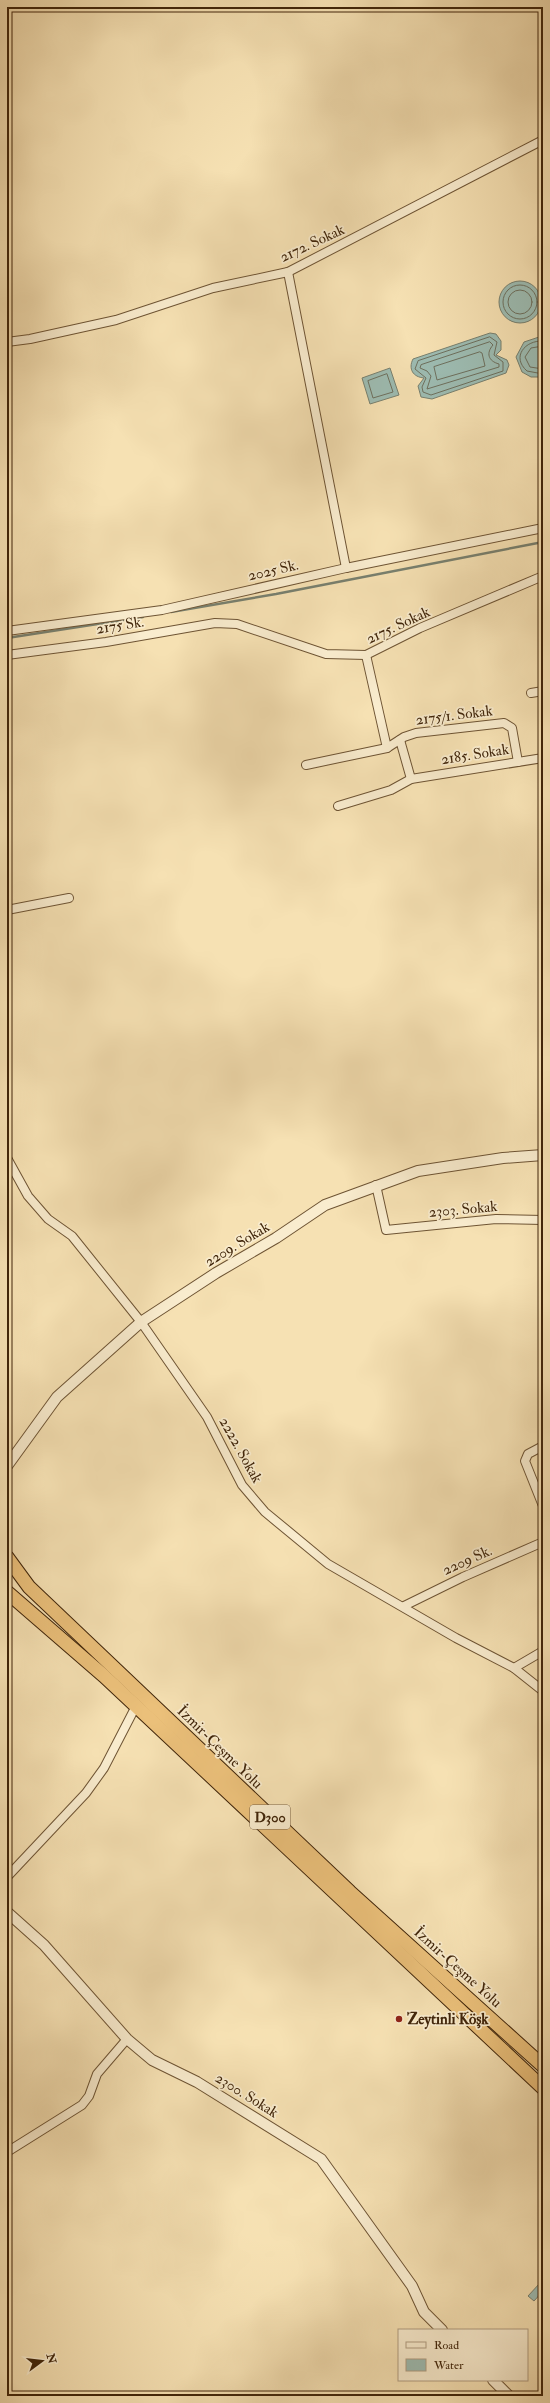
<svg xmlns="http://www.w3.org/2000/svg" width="550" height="2403" viewBox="0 0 550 2403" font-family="'IM FELL Double Pica',serif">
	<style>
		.water { fill: #9dbcb2; stroke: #78806f }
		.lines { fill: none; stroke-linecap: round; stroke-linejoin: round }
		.shore { stroke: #6e705e; stroke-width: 1 }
		.stream { stroke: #78806f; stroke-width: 2.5 }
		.minor-casing { stroke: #6e5434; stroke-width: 10 }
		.tertiary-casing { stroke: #6e5434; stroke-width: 12 }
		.trunk-casing { stroke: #40250a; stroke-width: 15 }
		.minor { stroke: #f9ecce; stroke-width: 8 }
		.tertiary { stroke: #f9ecce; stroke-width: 10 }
		.trunk { stroke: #ebc07a; stroke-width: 13 }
		.poi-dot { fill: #8f2418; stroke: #f9ecce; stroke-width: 1.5 }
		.labels { text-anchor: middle; stroke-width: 3.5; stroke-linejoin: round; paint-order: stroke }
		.shield { fill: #f9ecce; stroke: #786145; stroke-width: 1 }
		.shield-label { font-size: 14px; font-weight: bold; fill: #40250a }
		.street-label { font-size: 15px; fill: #40250a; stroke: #f9ecce }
		.poi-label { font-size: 15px; font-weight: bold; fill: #40250a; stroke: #f9ecce; text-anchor: start }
	</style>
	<rect width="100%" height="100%" fill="#f6e1b3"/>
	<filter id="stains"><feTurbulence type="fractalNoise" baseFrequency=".005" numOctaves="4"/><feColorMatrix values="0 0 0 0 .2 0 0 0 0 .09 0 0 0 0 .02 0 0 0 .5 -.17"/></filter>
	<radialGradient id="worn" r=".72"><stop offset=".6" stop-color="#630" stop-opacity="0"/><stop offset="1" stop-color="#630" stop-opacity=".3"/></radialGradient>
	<g class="water">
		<circle cx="520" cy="302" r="21"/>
		<path d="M490 333 496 334 501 341V350L496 355 507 360 509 365 506 373 432 399 421 397 418 386 424 378C413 377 408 369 413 359Z"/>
		<path d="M539 337 543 338V377H531L522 372 516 357 524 342Z"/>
		<path d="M390 368 399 395 370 404 362 378Z"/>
		<path d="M540 2283 543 2286V2291L534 2301 528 2296Z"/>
	</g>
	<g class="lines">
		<g class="shore">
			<circle cx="520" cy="302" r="17"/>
			<circle cx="520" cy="302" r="12"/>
			<path d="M490 337 497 342 494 355 503 362V371L431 395 423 392 422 387 426 378 415 369 418 361Z"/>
			<path d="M543 341C525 340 511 357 527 371L543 374"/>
			<path d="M490 342 493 345C486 353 488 361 499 364V367L427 389 431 376 427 371 420 368 421 365Z"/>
			<path d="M543 346 531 348 525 357 530 367 543 369"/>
			<path d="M480 352 482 353 485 366 437 380 434 367Z"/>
			<path d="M387 374 393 392 373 398 368 381Z"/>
		</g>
		<g class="stream">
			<path d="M171 612 276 594 543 542"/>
			<path d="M7 638 143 617"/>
		</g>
		<defs>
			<g id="minor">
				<path d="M288 272 346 568"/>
				<path d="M7 342 30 339 116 320 213 288 288 272 543 140"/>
				<path d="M7 631 162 610 346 568 543 528"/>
				<path d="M7 655 106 642 215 623 237 624 326 654 366 655 420 628 543 576"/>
				<path d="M366 655 387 748 404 737 416 733 504 723 512 728 518 762"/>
				<path d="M531 693 543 691"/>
				<path d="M400 740 411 779"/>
				<path d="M306 765 387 748"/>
				<path d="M338 806 391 790 411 779 543 758"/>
				<path d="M7 910 69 898"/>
				<path d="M7 1158 28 1196 48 1219 72 1236 141 1322 207 1417 242 1485 265 1512 328 1564 456 1638 514 1668 543 1691"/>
				<path d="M376 1185 386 1230 496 1219 543 1220"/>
				<path d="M543 1446 528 1454 525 1461 543 1506"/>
				<path d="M404 1606 463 1577 543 1542"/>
				<path d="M514 1668 543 1651"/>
				<path d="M7 1877 86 1793 104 1768 136 1706"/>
				<path d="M7 2152 82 2105 89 2096 97 2074 127 2039"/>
			</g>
			<g id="tertiary">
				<path d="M7 1466 57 1397 141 1322 216 1273 276 1238 325 1205 418 1171 503 1158 543 1155"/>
				<path d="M7 1912 44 1945 127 2039 152 2060 197 2082 321 2159 412 2286 424 2312 442 2330"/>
				<path d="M493 2380 509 2396"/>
			</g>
			<g id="trunk">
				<path d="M7 1557 29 1587 350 1892 543 2066"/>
				<path d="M7 1592 104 1676 543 2088"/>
			</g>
		</defs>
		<use href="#minor" class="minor-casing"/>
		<use href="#tertiary" class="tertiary-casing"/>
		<use href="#trunk" class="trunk-casing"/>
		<use href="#minor" class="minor"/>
		<use href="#tertiary" class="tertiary"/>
		<use href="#trunk" class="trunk"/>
	</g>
	<circle class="poi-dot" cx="399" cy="2019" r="4"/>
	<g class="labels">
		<rect class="shield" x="250" y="1805" width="40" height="24" rx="3"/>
		<g class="shield-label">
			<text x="270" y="1822">D300</text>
		</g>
		<g class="street-label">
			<text transform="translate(312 243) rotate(-25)" y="5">2172. Sokak</text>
			<text transform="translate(273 570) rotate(-13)" y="5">2025 Sk.</text>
			<text transform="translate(120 625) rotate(-9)" y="5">2175 Sk.</text>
			<text transform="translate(398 625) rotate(-25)" y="5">2175. Sokak</text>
			<text transform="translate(454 715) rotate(-7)" y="5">2175/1. Sokak</text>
			<text transform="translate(475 754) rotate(-9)" y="5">2185. Sokak</text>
			<text transform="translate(463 1209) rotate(-5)" y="5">2303. Sokak</text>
			<text transform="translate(237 1244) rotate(-31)" y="5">2209. Sokak</text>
			<text transform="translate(241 1450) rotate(61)" y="5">2222. Sokak</text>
			<text transform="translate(467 1560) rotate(-24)" y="5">2209 Sk.</text>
			<text transform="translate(220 1747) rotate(44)" y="5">İzmir-Çeşme Yolu</text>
			<text transform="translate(458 1967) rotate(42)" y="5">İzmir-Çeşme Yolu</text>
			<text transform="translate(247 2095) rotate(32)" y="5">2300. Sokak</text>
		</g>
		<g class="poi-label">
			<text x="407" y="2024">Zeytinli Köşk</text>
		</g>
	</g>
	<rect width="550" height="2403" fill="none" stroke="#f6e1b3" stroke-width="24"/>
	<rect x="8" y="8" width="534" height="2387" fill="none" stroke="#40250a" stroke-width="2"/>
	<rect x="12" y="12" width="526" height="2379" fill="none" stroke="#40250a"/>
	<rect x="398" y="2329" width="130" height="52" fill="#f9ecce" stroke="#af9c80"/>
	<rect x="406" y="2342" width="20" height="6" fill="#f9ecce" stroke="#af9c80"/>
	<text x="434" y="2349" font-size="12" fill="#40250a">Road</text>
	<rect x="406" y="2359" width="20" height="12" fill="#9dbcb2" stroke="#af9c80"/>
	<text x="434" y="2369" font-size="12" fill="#40250a">Water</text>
	<g transform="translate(42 2361) rotate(75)" stroke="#f9ecce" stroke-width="3" paint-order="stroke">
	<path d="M0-3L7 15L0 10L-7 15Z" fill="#40250a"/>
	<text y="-6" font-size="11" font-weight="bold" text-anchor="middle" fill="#40250a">N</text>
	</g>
	<rect width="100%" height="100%" filter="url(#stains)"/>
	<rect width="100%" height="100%" fill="url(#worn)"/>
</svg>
